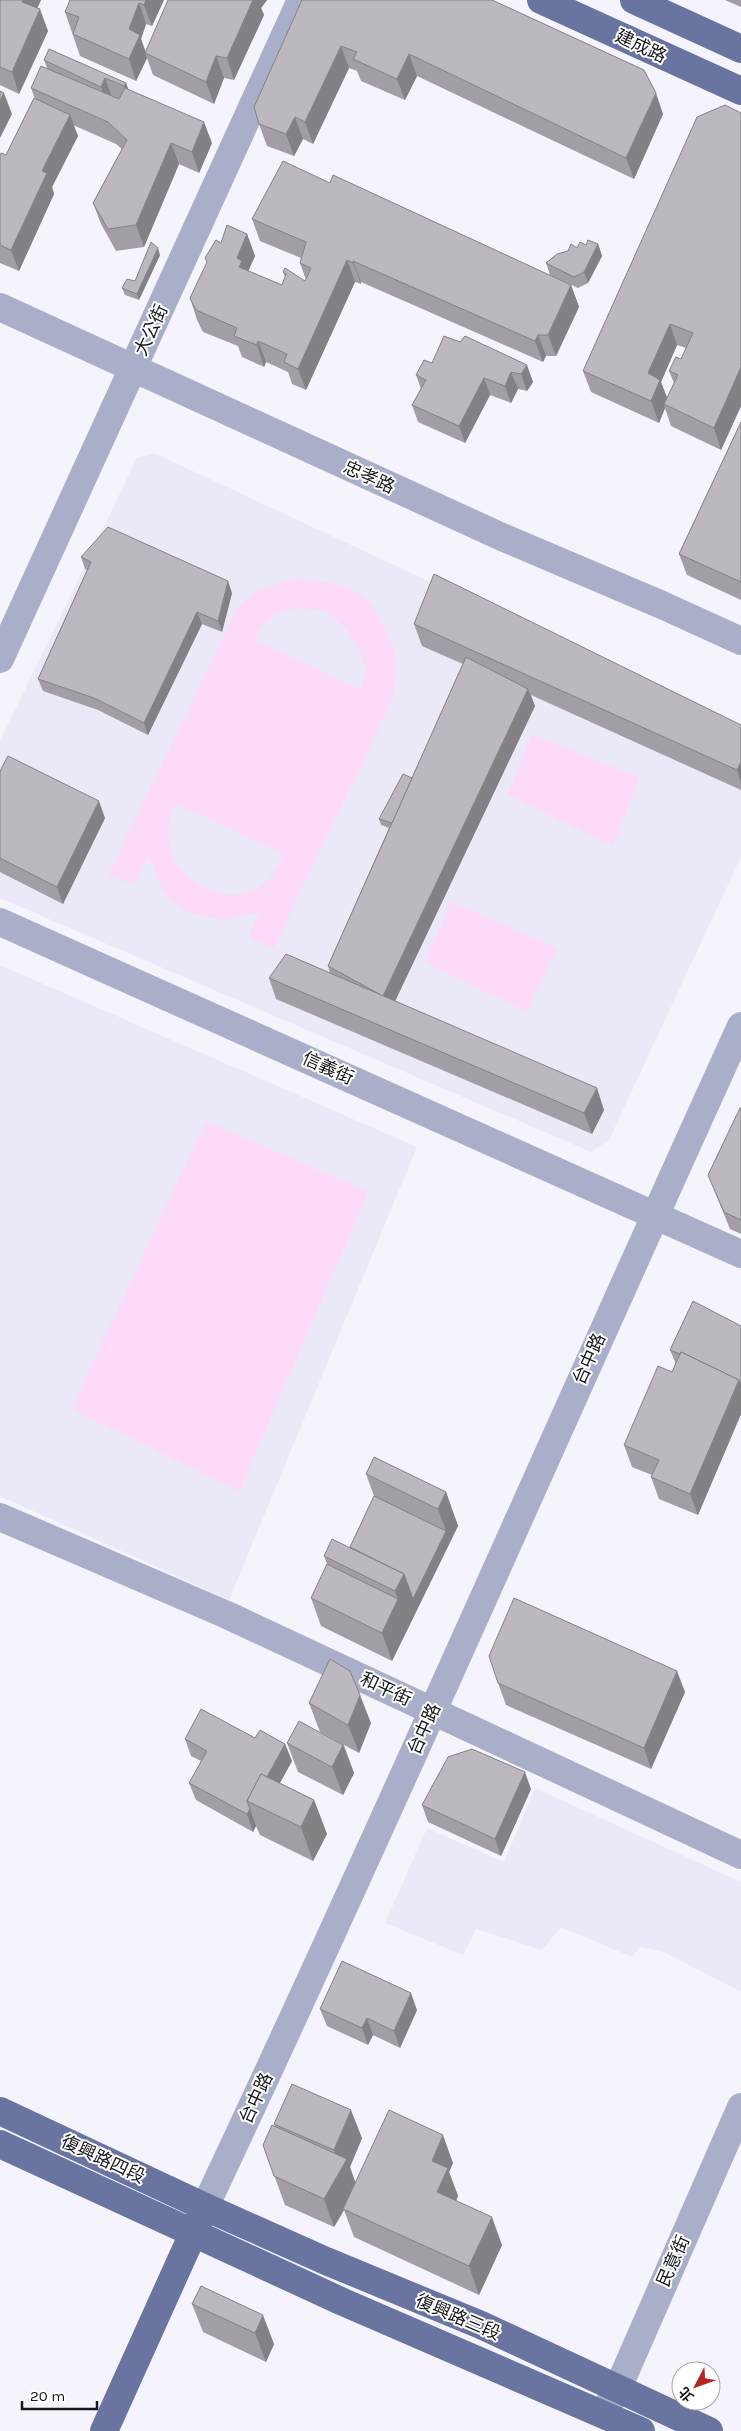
<svg xmlns="http://www.w3.org/2000/svg" width="741" height="2431" viewBox="0 0 741 2431" font-family="Karla,'Noto Sans TC',sans-serif">
	<style>
		.built { fill: #ebe8f8 }
		.green { fill: #fddaf8; fill-rule: evenodd }
		.lines { fill: none; stroke-linecap: round; stroke-linejoin: round }
		.minor { stroke: #a9afc9; stroke-width: 28 }
		.major { stroke: #6a74a1; stroke-width: 28 }
		.wall { fill: #a39ea5; fill-rule: evenodd }
		.shaded-wall { fill: #848186 }
		.building { fill: #bdb8c0; stroke: #848186 }
		.labels { text-anchor: middle; stroke-width: 4; stroke-linejoin: round; paint-order: stroke }
		.street-label { font-size: 18px; fill: #18181b; stroke: #fff }
	</style>
	<rect width="100%" height="100%" fill="#f5f4fd"/>
	<g class="built">
		<path d="M154 453 741 727V857L609 1140 591 1152 0 898V741L137 458Z"/>
		<path d="M0 965 417 1147 229 1600 0 1496Z"/>
		<path d="M535 1788 741 1882V1992L664 1952 640 1947 632 1957 561 1927 542 1950 476 1929 463 1955 385 1923 427 1828 504 1862Z"/>
	</g>
	<g class="green">
		<path d="M295 579C317 581 340 582 359 593 374 601 391 639 395 656 398 670 394 688 391 702L273 949 248 937 260 912 223 920 189 913 171 901 161 888 149 856 133 885 109 874 237 608C252 591 274 583 295 579ZM296 608 327 611 347 630 362 656 366 671 361 690 254 639C264 619 274 613 296 608ZM176 803 283 854C257 938 135 877 176 803Z"/>
		<path d="M532 734 639 778 613 846 508 795Z"/>
		<path d="M451 902 557 948 526 1011 425 963Z"/>
		<path d="M206 1121 368 1192 239 1491 71 1409Z"/>
	</g>
	<g class="lines">
		<g class="minor">
			<path d="M0 307 502 537 662 605 741 641"/>
			<path d="M0 659 301 0"/>
			<path d="M0 922 741 1254"/>
			<path d="M0 1517 227 1615 741 1855"/>
			<path d="M205 2207C389 1816 562 1419 741 1026"/>
			<path d="M603 2414 618 2388 741 2107"/>
		</g>
		<g class="major">
			<path d="M541 0 741 91"/>
			<path d="M634 0 741 49"/>
			<path d="M0 2111 205 2207 326 2261 481 2325 709 2431"/>
			<path d="M0 2144 343 2302 641 2431"/>
			<path d="M104 2431 200 2218"/>
		</g>
	</g>
	<g class="wall">
		<path d="M0 0H41L37 8 48 31 19 94 0 85Z"/>
		<path d="M70 0H164L152 26 146 24 141 39 146 52 168 0H267L261 8 264 15 234 80 224 78 214 104 153 75 147 58 136 81 80 56 65 12Z"/>
		<path d="M302 0 663 114 634 179 417 76 405 100 361 81 357 71 349 68 313 144 303 139 294 156 267 146 259 124Z"/>
		<path d="M725 0H741V7Z"/>
		<path d="M44 60 126 83 128 89 212 143 199 173 179 164 144 247 116 251 101 224 93 203 122 149 116 144 73 125 78 136 52 187 54 194 19 271 0 263V155H6L35 99 31 88 47 68Z"/>
		<path d="M741 113V406L721 450 671 426 665 408 659 423 591 392 583 371ZM677 345 686 348 681 359 669 371 674 383 667 397 661 382Z"/>
		<path d="M330 183 571 285 579 307 556 356H546L543 362 361 282V284L355 282 306 390 292 384 288 372 266 362 264 367 242 357 238 346 203 332 197 320 190 298 221 243 247 234 255 256 248 271 282 285 285 277 283 272 305 281 306 280 300 263 301 258 260 241 252 219Z"/>
		<path d="M598 244 602 256 588 283 578 288 550 275 546 263 568 251 586 245Z"/>
		<path d="M160 255 139 300 125 295 122 288 135 281Z"/>
		<path d="M465 336 533 382 527 391 518 389 511 403 490 395 465 443 418 422 412 405 421 389 416 375 460 342Z"/>
		<path d="M741 422V600L687 575 679 554Z"/>
		<path d="M81 557 232 593 222 632 202 624 148 735 98 710 43 691 38 679 87 570 85 569Z"/>
		<path d="M414 624 741 725V790L531 695 535 706 395 1001 604 1110 592 1134 276 999 269 978 330 973 328 966 389 828 381 825 379 819 412 778 463 664 422 646Z"/>
		<path d="M0 771 105 818 63 904 0 872Z"/>
		<path d="M741 1108V1234L730 1229 708 1175Z"/>
		<path d="M741 1326V1414L698 1515 659 1499 651 1477 652 1475 632 1467 624 1445 672 1372 676 1364 670 1350Z"/>
		<path d="M366 1474 446 1492 458 1526 392 1661 321 1626 311 1598 327 1564 324 1556 350 1547 374 1496Z"/>
		<path d="M498 1683 685 1692 651 1769 506 1705Z"/>
		<path d="M309 1703 371 1723 359 1753 344 1745 354 1773 343 1795 298 1772 287 1743 335 1740 320 1732Z"/>
		<path d="M255 1738 285 1744 292 1761 280 1783 314 1800 327 1834 313 1861 260 1835 256 1826 253 1832 196 1800 189 1783 201 1761 191 1756 185 1739Z"/>
		<path d="M531 1789 501 1856 428 1822 422 1805Z"/>
		<path d="M320 2009 417 2010 400 2048 373 2035 368 2045 327 2026Z"/>
		<path d="M274 2124 362 2138 350 2167 355 2183 453 2163 449 2172 458 2196 456 2201 502 2245 479 2295 354 2237 344 2210 334 2227 285 2205 263 2145 275 2126Z"/>
		<path d="M201 2286 274 2344 266 2362 203 2332 192 2304Z"/>
	</g>
	<g class="shaded-wall">
		<path d="M23 0H41L30 24 22 2Z"/>
		<path d="M146 0H164L152 26 144 5Z"/>
		<path d="M253 0H267L261 8 264 15 234 80 227 58Z"/>
		<path d="M139 3 146 24 141 39 146 54 145 53 147 58 136 81 129 59V29Z"/>
		<path d="M40 9 48 31 19 94 12 72Z"/>
		<path d="M341 46 349 68 313 144 305 122Z"/>
		<path d="M409 54 417 76 405 100 397 79Z"/>
		<path d="M216 56 224 78 214 104 206 82Z"/>
		<path d="M105 78 113 100 109 108 101 87Z"/>
		<path d="M126 83 134 104 131 108 124 86Z"/>
		<path d="M4 93 12 114 0 138V101Z"/>
		<path d="M656 93 663 114 634 179 626 158Z"/>
		<path d="M70 115 78 136 52 187 54 194 19 271 11 250 42 171Z"/>
		<path d="M295 117 303 139 294 156 286 134Z"/>
		<path d="M204 122 212 143 199 173 192 152Z"/>
		<path d="M171 143 179 164 144 247 136 225Z"/>
		<path d="M247 234 255 256 247 274 239 267 237 258Z"/>
		<path d="M598 244 602 256 588 283 584 272Z"/>
		<path d="M158 248 160 255 139 300 137 294Z"/>
		<path d="M347 260 355 282 306 390 298 369Z"/>
		<path d="M353 261 361 282V284L353 263Z"/>
		<path d="M571 285 579 307 556 356 548 335Z"/>
		<path d="M670 324 677 345 661 382 668 401 664 404 665 408 659 423 651 401 648 373Z"/>
		<path d="M538 335 546 356 543 362 535 341Z"/>
		<path d="M258 341 266 362 264 367 257 345Z"/>
		<path d="M527 365 533 382 527 391 521 374Z"/>
		<path d="M741 367V406L721 450 714 428Z"/>
		<path d="M511 372 518 389 511 403 505 386Z"/>
		<path d="M484 378 490 395 465 443 459 426Z"/>
		<path d="M228 581 232 593 222 632 218 621Z"/>
		<path d="M197 612 202 624 148 735 144 723Z"/>
		<path d="M528 689 535 706 389 1014 383 996Z"/>
		<path d="M741 762V783L737 770Z"/>
		<path d="M99 801 105 818 63 904 57 887Z"/>
		<path d="M597 1088 604 1110 592 1134 584 1113Z"/>
		<path d="M739 1380 741 1386V1414L698 1515 690 1494Z"/>
		<path d="M446 1492 458 1526 392 1661 382 1633 398 1599 395 1591 404 1574 446 1531 438 1509Z"/>
		<path d="M677 1671 685 1692 651 1769 644 1748Z"/>
		<path d="M360 1695 371 1723 359 1753 348 1725Z"/>
		<path d="M285 1744 292 1761 265 1810 253 1804Z"/>
		<path d="M343 1745 354 1773 343 1795 332 1767Z"/>
		<path d="M525 1772 531 1789 501 1856 495 1839Z"/>
		<path d="M314 1800 327 1834 313 1861 301 1827Z"/>
		<path d="M250 1809 256 1826 253 1832 247 1814Z"/>
		<path d="M411 1993 417 2010 400 2048 394 2031Z"/>
		<path d="M367 2018 373 2035 368 2045 362 2028Z"/>
		<path d="M351 2110 362 2138 350 2167 357 2187 343 2209 344 2210 334 2227 324 2199 341 2169 334 2150Z"/>
		<path d="M443 2135 453 2163 449 2172 458 2196 447 2220 437 2192 432 2161Z"/>
		<path d="M492 2217 502 2245 479 2295 469 2266Z"/>
		<path d="M263 2315 274 2344 266 2362 255 2333Z"/>
	</g>
	<g class="building">
		<path d="M0 0H23L22 2 40 9 12 72 0 67Z"/>
		<path d="M70 0H146L144 5 139 3 129 29 140 35 129 59 73 34 79 17 65 12Z"/>
		<path d="M168 0H253L227 58 216 56 206 82 145 53Z"/>
		<path d="M302 0H492L644 70 656 93 626 158 409 54 397 79 353 59 357 52 341 46 305 122 295 117 286 134 259 124 254 107Z"/>
		<path d="M49 49 126 83 124 86 105 78 101 87 44 60Z"/>
		<path d="M41 66 119 99 125 88 204 122 192 152 171 143 136 225 108 229 93 203 127 140 108 122 31 88Z"/>
		<path d="M0 91 4 93 0 101Z"/>
		<path d="M34 98 70 115 42 171 47 173 11 250 0 245V155L1 153 6 155Z"/>
		<path d="M725 105 741 113V367L714 428 664 404 678 375 669 371 676 357 681 359 693 333 670 324 648 373 660 380 651 401 583 371 697 117Z"/>
		<path d="M283 161 330 183 333 175 571 285 548 335H538L535 341 353 261V263L347 260 298 369 284 362 287 354 258 341 257 345 234 336 237 328 196 310 190 298 207 262 205 258 216 240 221 243 227 225 247 234 237 258 242 261 239 267 282 285 286 274 283 272 285 268 305 281 311 268 300 263 306 242 252 219Z"/>
		<path d="M588 240 598 244 584 272 574 277 546 263 557 254 568 251 571 244 577 248 580 242 586 245Z"/>
		<path d="M151 242 158 248 137 294 122 288 127 279 135 281Z"/>
		<path d="M444 336 460 342 465 336 527 365 521 374 511 372 505 386 484 378 459 426 412 405 426 380 416 375 424 360 432 363Z"/>
		<path d="M741 422V582L679 554Z"/>
		<path d="M108 527 228 581 218 621 197 612 144 723 94 698 38 679 91 562 81 557Z"/>
		<path d="M434 574 741 725V762L737 770 414 624Z"/>
		<path d="M466 657 528 689 383 996 328 966Z"/>
		<path d="M8 756 99 801 57 887 0 858V771Z"/>
		<path d="M403 774 412 778 392 823 379 819Z"/>
		<path d="M286 954 597 1088 584 1113 269 978Z"/>
		<path d="M740 1108H741V1220L724 1212 708 1175Z"/>
		<path d="M693 1301 741 1326V1385L739 1380 681 1352 680 1354 670 1350Z"/>
		<path d="M681 1352 739 1380 690 1494 651 1477 659 1460 624 1445 658 1366 672 1372Z"/>
		<path d="M374 1457 446 1492 438 1509 366 1474Z"/>
		<path d="M374 1496 446 1531 413 1599 404 1574 350 1547Z"/>
		<path d="M332 1539 404 1574 395 1591 324 1556Z"/>
		<path d="M327 1564 398 1599 382 1633 311 1598Z"/>
		<path d="M514 1598 677 1671 644 1748 498 1683 489 1656Z"/>
		<path d="M330 1659 350 1671 360 1695 348 1725 309 1703Z"/>
		<path d="M201 1709 255 1738 260 1730 285 1744 267 1777 261 1774 247 1801 250 1809 247 1814 189 1783 207 1751 185 1739Z"/>
		<path d="M299 1721 343 1745 332 1767 287 1743Z"/>
		<path d="M472 1749 525 1772 495 1839 422 1805 448 1757Z"/>
		<path d="M261 1774 314 1800 301 1827 247 1801Z"/>
		<path d="M342 1961 411 1993 394 2031 367 2018 362 2028 320 2009Z"/>
		<path d="M292 2084 351 2110 334 2150 274 2124Z"/>
		<path d="M389 2110 443 2135 432 2161 448 2168 437 2192 492 2217 469 2266 343 2209Z"/>
		<path d="M272 2125 347 2159 324 2199 274 2176 263 2145Z"/>
		<path d="M201 2286 263 2315 255 2333 192 2304Z"/>
	</g>
	<g class="labels">
		<g class="street-label">
			<text transform="translate(641 46) rotate(25)" y="6">建成路</text>
			<text transform="translate(151 330) rotate(-65)" y="6">大公街</text>
			<text transform="translate(369 477) rotate(24)" y="6">忠孝路</text>
			<text transform="translate(328 1068) rotate(24)" y="6">信義街</text>
			<text transform="translate(589 1359) rotate(-66)" y="6">台中路</text>
			<text transform="translate(386 1689) rotate(25)" y="6">和平街</text>
			<text transform="translate(424 1729) rotate(-66)" y="6">台中路</text>
			<text transform="translate(256 2098) rotate(-65)" y="6">台中路</text>
			<text transform="translate(103 2159) rotate(25)" y="6">復興路四段</text>
			<text transform="translate(673 2261) rotate(-66)" y="6">民意街</text>
			<text transform="translate(458 2317) rotate(23)" y="6">復興路三段</text>
		</g>
	</g>
	<g transform="translate(696 2386) rotate(229)"><circle r="24" fill="#ffffff" stroke="#a3a3a4"/>
	<path d="M0-4L9 19L0 12L-9 19Z" fill="#b52622"/>
	<text y="-8" font-size="14" font-weight="bold" text-anchor="middle" fill="#18181b">北</text>
	</g>
	<path d="M22 2401v8h75v-8" fill="none" stroke="#18181b" stroke-width="2.5"/>
	<text x="30" y="2401" font-size="15" fill="#18181b" stroke="#ffffff" stroke-width="4" paint-order="stroke">20 m</text>
</svg>
